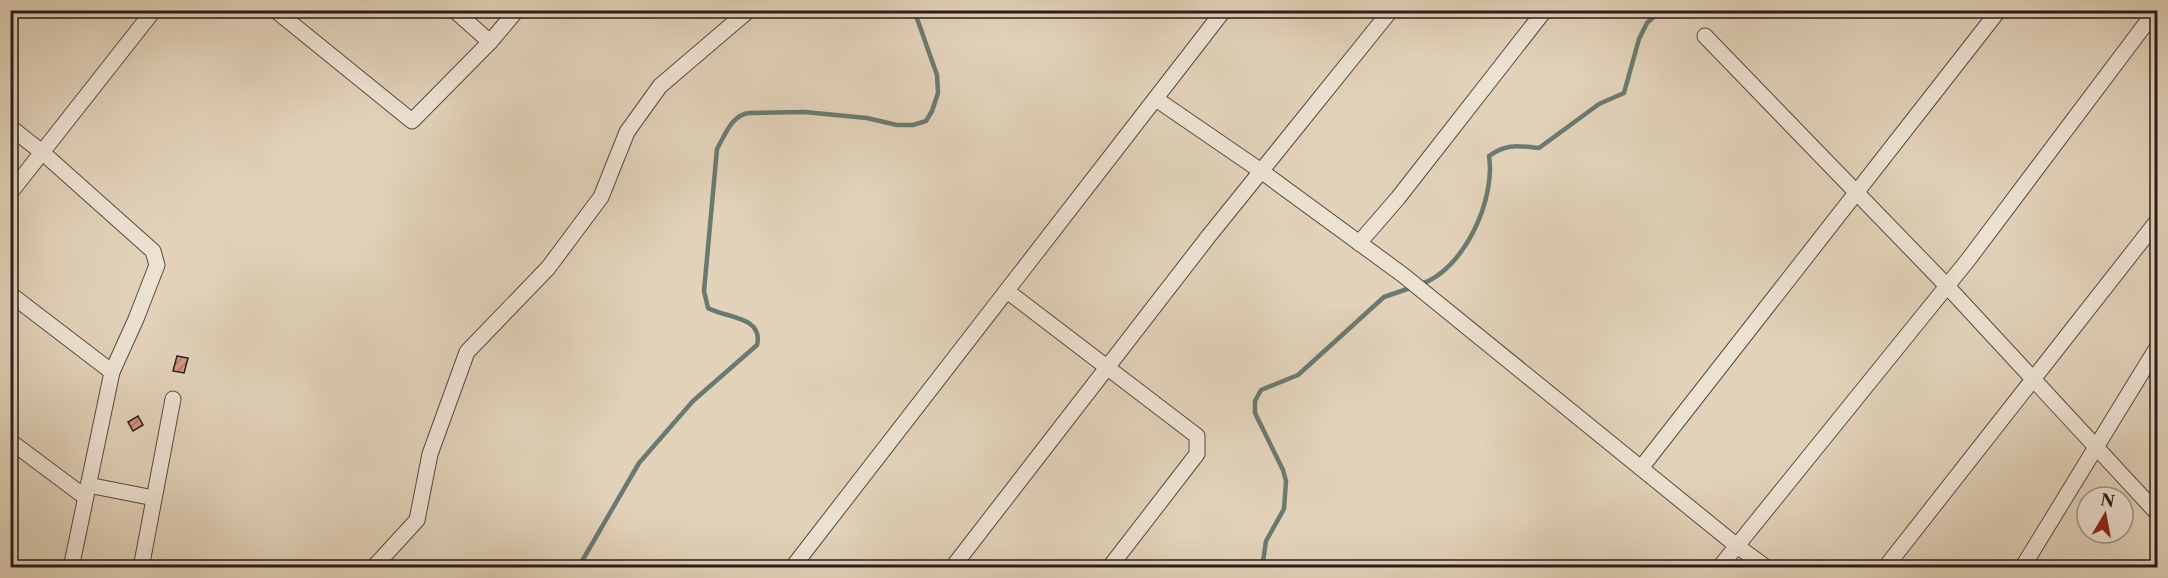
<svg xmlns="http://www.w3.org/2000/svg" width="2168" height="578" viewBox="0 0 2168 578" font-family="'Libre Caslon Text',serif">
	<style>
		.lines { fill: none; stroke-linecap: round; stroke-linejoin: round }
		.stream { stroke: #6b7a70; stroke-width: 4.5 }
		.building { fill: url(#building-hatch); stroke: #2a1d18; stroke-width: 1.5 }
		.street-casing { stroke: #584a40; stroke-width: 17 }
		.street { stroke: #ece2d2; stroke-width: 15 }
	</style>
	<defs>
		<pattern id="building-hatch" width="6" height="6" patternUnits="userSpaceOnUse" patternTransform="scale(1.5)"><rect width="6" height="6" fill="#d79580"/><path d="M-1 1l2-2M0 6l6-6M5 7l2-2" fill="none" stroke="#af7968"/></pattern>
	</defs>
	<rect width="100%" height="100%" fill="#e2d2b9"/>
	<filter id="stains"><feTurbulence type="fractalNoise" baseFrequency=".00333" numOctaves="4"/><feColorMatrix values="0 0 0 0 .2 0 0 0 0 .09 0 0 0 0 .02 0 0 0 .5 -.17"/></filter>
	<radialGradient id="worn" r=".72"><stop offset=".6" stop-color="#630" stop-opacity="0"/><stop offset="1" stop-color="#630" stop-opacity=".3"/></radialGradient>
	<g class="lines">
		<g class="stream">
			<path d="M994 10H1001"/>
			<path d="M1421 284C1464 270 1496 199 1489 156 1507 143 1518 146 1539 148L1599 104 1624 93 1639 39 1647 23 1661 10"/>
			<path d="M578 568 639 463 693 401 757 345C764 316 725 318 708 308L704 291 717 149C725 135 732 114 750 113L804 112 867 118 897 125H913L926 121 932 111 938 93 937 75 914 10"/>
			<path d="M1262 568 1266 541 1284 509 1286 481 1283 470 1255 413V401L1261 390 1298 375 1384 297 1413 287"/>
		</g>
	</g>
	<g class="building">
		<path d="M177 356 188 358 184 373 173 371Z"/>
		<path d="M138 416 143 425 133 431 128 422Z"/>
	</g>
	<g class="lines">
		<defs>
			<g id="street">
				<path d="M275 10 412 121 490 42 517 10"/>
				<path d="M454 10 490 42"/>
				<path d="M10 11 11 10"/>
				<path d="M1705 36 1947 286 2158 514"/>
				<path d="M1156 99 1261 171 1403 275 1737 546 1767 568"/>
				<path d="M10 127 43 153 153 251 157 265 136 319 112 372 71 568"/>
				<path d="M10 193 154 10"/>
				<path d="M1359 243 1398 198 1545 10"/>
				<path d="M1007 291 1197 436V454L1109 568"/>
				<path d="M10 294 112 372"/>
				<path d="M10 441 85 497"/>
				<path d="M1641 468 1999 10"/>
				<path d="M88 485 154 498"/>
				<path d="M141 568 173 399"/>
				<path d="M373 568 417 520 430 454 467 352 548 268 601 197 627 132 660 86 749 10"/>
				<path d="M792 568 1224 10"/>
				<path d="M952 568 1208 237 1391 10"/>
				<path d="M1719 568 1968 260 2156 10"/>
				<path d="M1885 568 2158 220"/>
				<path d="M2022 568 2158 346"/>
			</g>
		</defs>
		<use href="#street" class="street-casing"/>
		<use href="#street" class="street"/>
	</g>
	<rect width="2168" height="578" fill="none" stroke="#e2d2b9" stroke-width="36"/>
	<rect x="12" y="12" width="2144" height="554" fill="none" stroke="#2a1d18" stroke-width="3"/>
	<rect x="18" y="18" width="2132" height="542" fill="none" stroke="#2a1d18" stroke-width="1.5"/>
	<g transform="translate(2105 515) rotate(10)"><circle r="28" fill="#ece2d2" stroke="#9e9388" stroke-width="1.5"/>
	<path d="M0-4.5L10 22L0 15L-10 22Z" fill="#8f2418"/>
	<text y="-9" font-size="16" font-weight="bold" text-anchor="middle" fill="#2a1d18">N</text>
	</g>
	<rect width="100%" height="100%" filter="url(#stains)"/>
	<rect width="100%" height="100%" fill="url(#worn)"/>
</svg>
